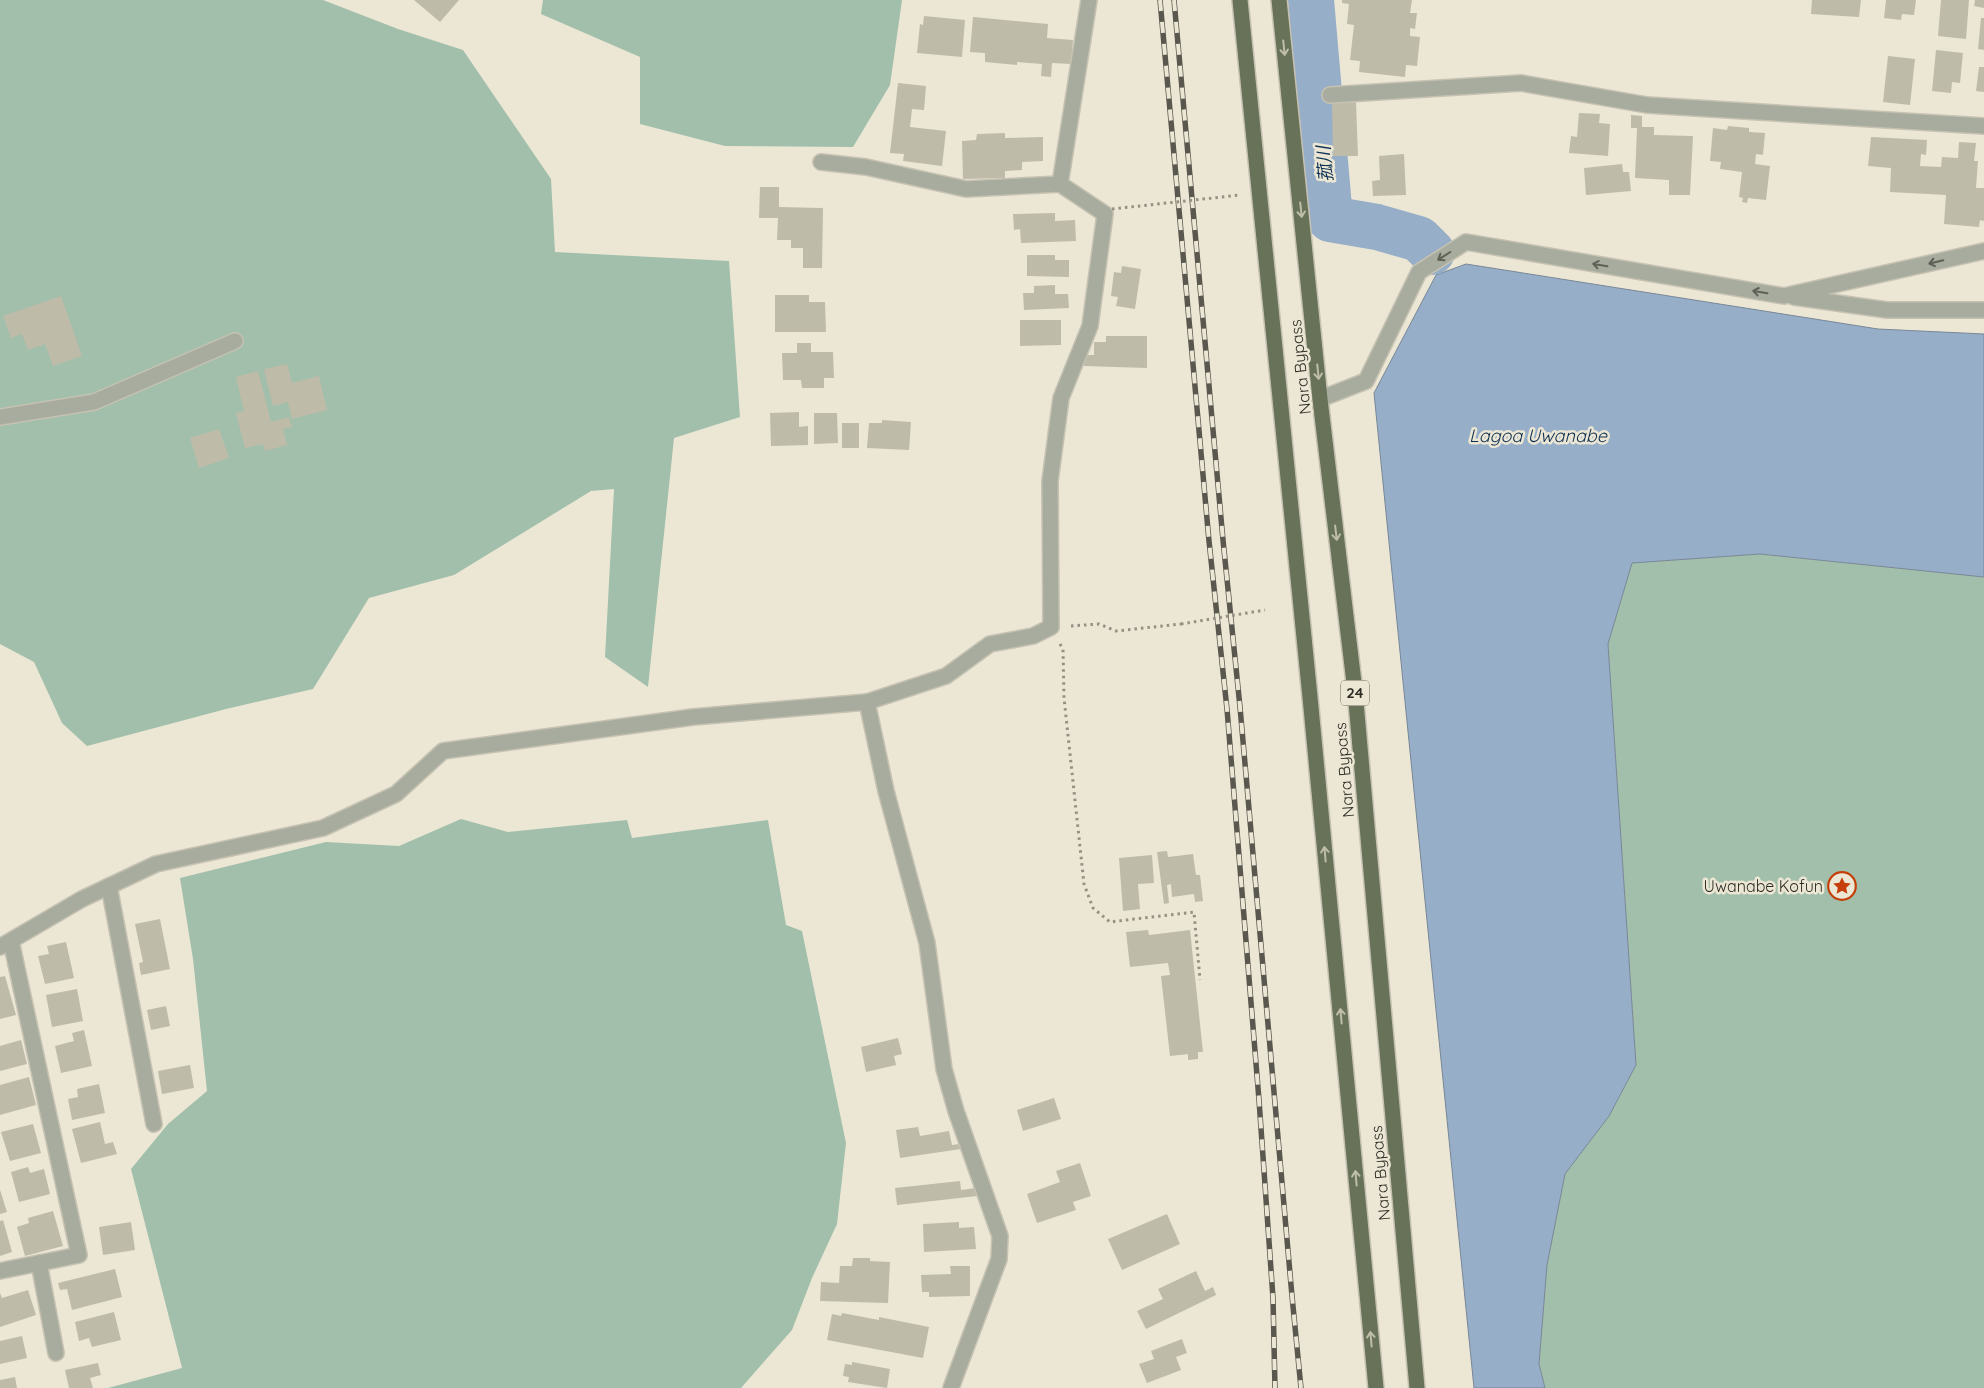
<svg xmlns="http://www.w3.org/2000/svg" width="1984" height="1388" viewBox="0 0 1984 1388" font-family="Quicksand,'Noto Sans JP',sans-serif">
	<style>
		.forest { fill: #a1bfaa }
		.water { fill: #97aec8; stroke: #788797 }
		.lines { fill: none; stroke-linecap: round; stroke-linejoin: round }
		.river { stroke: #97aec8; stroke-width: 46 }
		.building { fill: #bfbba9 }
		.service-casing { stroke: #c6c2b2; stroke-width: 18 }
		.minor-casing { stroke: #c6c2b2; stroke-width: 18 }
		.trunk-casing { stroke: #c6c2b2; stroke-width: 18 }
		.path { stroke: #949083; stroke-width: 3; stroke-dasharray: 2.5 4; stroke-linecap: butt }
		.service { stroke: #a7ac9f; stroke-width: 15 }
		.minor { stroke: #a7ac9f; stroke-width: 15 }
		.trunk { stroke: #687258; stroke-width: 15 }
		.rail-casing { stroke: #5a574e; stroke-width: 5.5 }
		.rail { stroke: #ece7d5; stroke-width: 4; stroke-dasharray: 11; stroke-linecap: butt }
		.path-bridge { stroke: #949083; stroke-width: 3; stroke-dasharray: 2.5 4; stroke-linecap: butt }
		.oneway { stroke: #bebea9 }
		.oneway2 { stroke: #5f6056 }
		.labels { text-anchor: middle; stroke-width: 5; stroke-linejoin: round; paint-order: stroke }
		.shield { fill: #ece7d5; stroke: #68655a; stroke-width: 1 }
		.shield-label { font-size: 15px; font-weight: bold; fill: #2f2d26 }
		.street-label { font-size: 16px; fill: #2f2d26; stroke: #ece7d5 }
		.poi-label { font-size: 16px; fill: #2f2d26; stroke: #ece7d5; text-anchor: end }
		.water-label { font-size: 18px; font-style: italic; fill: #0c2f52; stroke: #ece7d5 }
	</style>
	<rect width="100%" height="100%" fill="#ece7d5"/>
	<g class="forest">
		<path d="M0 0H323L398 29 463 50 551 179 555 252 729 261 740 417 674 438 648 687 605 657 614 489 591 491 454 575 369 598 313 689 226 709 87 746 62 723 34 662 0 644Z"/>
		<path d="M543 0H902L890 85 853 147 725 146 640 124V57L541 14Z"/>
		<path d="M1760 554 1984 577V1388H1545L1539 1364 1547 1265 1565 1174 1609 1116 1636 1065 1608 644 1632 563Z"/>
		<path d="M461 819 508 832 627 820 632 838 768 820 786 925 802 931 846 1143 837 1224 812 1278 792 1330 741 1388H108L182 1368 131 1169 168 1124 207 1091 193 959 180 878 326 842 399 846Z"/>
	</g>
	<path class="water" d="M1466 264 1878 329 1984 334V577L1760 554 1632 563 1608 644 1636 1065 1609 1116 1565 1174 1547 1265 1539 1364 1545 1388H1474L1374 393 1436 275Z"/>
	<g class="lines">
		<path class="river" d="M1311 0 1330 219 1377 227 1419 239 1432 252"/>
	</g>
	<g class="building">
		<path d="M414 0H459L440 22Z"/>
		<path d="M1342 0H1412L1410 13H1417L1415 29 1410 28V36L1420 37 1417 66 1406 65 1405 77 1359 72 1360 61 1350 60 1354 25 1347 24 1349 4 1342 3Z"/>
		<path d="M1812 0H1861L1859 17 1811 14Z"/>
		<path d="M1886 0H1916L1914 15 1902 14 1901 20 1884 18Z"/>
		<path d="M1941 0H1969L1966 39 1938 36Z"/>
		<path d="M1975 0H1984V8L1974 6Z"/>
		<path d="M924 16 965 20 962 57 917 53 920 24 923 25Z"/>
		<path d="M973 17 1048 24 1047 38 1073 40 1071 64 1052 63 1051 77 1041 76 1042 64 1017 62V65L985 62V53L970 52Z"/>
		<path d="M1981 18H1984V50L1978 49Z"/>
		<path d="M1936 50 1963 53 1960 83 1952 82 1951 93 1932 91Z"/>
		<path d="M1888 56 1915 59 1910 105 1883 102Z"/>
		<path d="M1979 67H1984V92L1976 91Z"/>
		<path d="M898 83 926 86 924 110 912 109 910 127 946 131 942 166 903 161 904 154 890 153Z"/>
		<path d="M1356 102 1358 156H1333L1332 103Z"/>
		<path d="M1579 113 1600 114 1599 123 1610 124 1608 156 1569 153 1571 136 1577 137Z"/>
		<path d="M1631 115 1642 116V127H1654V135L1693 136 1690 195H1669V180L1635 178 1637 128H1631Z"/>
		<path d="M1728 126 1749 128V132L1765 133 1763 155 1756 154 1755 164 1770 166 1766 200 1748 198 1747 203 1742 202 1743 198 1739 197 1742 172 1720 169 1721 162 1710 161 1713 128 1727 130Z"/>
		<path d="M1005 133V138L1043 137V161L1022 162V170L1005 171V178L963 179 962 141 976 140 977 134Z"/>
		<path d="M1871 137 1927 140 1926 155 1921 154 1920 166 1941 167 1942 157 1958 158 1959 142 1976 143 1974 161H1978L1976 188H1984V221L1980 220 1979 227 1944 224 1946 195 1890 192 1891 168 1868 166Z"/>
		<path d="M1404 154 1406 195 1373 196 1372 181 1380 180 1379 156Z"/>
		<path d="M1622 164 1623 172H1629L1631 191 1586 195 1584 168Z"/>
		<path d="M760 187H779V207L823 208 822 268H803V248H791V240H777L778 218H759Z"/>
		<path d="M1055 213V221L1075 220 1076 241 1021 243 1020 229 1014 230 1013 214Z"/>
		<path d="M1027 255H1055V260H1069V277L1027 276Z"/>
		<path d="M1122 266 1141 269 1135 309 1116 306 1118 297 1111 296 1114 272 1121 273Z"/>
		<path d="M1055 285V294H1068L1069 308 1024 310 1023 293H1034V286Z"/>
		<path d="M775 295H809V302H825L826 332H775Z"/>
		<path d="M61 296 82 356 53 366 45 344 28 350 22 334 11 338 3 316Z"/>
		<path d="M1020 320H1061V345L1020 346Z"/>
		<path d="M1106 336H1147V368L1084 366V355H1094V342H1106Z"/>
		<path d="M797 343H811V352H833L834 378H824V388H802L801 380H783L782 353H797Z"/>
		<path d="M287 364 292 383 319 376 327 410 292 419 288 402 273 406 264 369Z"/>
		<path d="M258 371 271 422 289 417 292 427 283 429 287 445 265 451 263 444 245 448 236 413 244 411 236 377Z"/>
		<path d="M799 412V427L808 426V445L771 446 770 413Z"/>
		<path d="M814 413H837L838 443 814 444Z"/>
		<path d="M882 420 911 422 909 450 867 448 869 423H882Z"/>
		<rect x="842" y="423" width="17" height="25"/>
		<path d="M219 429 229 458 199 468 190 438Z"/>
		<path d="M1167 851 1168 857 1193 854 1196 875H1200L1203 901 1195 902 1194 894 1172 897 1171 884 1167 885 1169 903 1164 904 1157 852Z"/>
		<path d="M1152 855 1154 883 1138 884 1140 909 1123 911 1119 858Z"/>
		<path d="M160 919 170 969 141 975 139 963 143 962 135 924Z"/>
		<path d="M1148 930 1149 935 1190 930 1203 1052H1198V1059L1188 1060V1054L1170 1056 1161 976 1170 975 1168 963 1130 967 1126 932Z"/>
		<path d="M66 942 74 978 45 984 38 956 49 954 47 946Z"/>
		<path d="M5 976 16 1015 0 1019V977Z"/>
		<path d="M77 989 83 1021 52 1027 46 995Z"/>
		<path d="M166 1006 170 1026 151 1030 147 1010Z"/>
		<path d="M84 1030 92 1066 61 1073 55 1046 74 1041 72 1033Z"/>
		<path d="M898 1038 902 1054 894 1056 896 1065 866 1072 861 1047Z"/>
		<path d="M21 1040 27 1064 0 1071V1046Z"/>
		<path d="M190 1065 194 1088 162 1094 158 1071Z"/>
		<path d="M29 1077 36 1105 0 1115V1085Z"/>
		<path d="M99 1084 105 1113 72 1120 68 1099 78 1097 77 1089Z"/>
		<path d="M1054 1098 1061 1119 1023 1131 1017 1110Z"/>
		<path d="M100 1122 105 1144 113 1142 117 1154 81 1163 72 1129Z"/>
		<path d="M33 1124 41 1153 10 1161 1 1132Z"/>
		<path d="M918 1127 920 1136 949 1131 952 1145 960 1144 961 1149 900 1158 896 1130Z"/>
		<path d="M1080 1163 1091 1196 1073 1202 1076 1210 1037 1223 1027 1194 1060 1182 1056 1171Z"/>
		<path d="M28 1167 30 1173 44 1169 50 1194 19 1202 11 1172Z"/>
		<path d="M960 1181 961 1190 976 1188 977 1196 897 1205 895 1188Z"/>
		<path d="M0 1190 7 1212 0 1214Z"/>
		<path d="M53 1211 63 1246 25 1256 17 1227 29 1223 28 1218Z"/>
		<path d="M1167 1214 1180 1244 1122 1270 1108 1239Z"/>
		<path d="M3 1220 12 1252 0 1256V1221Z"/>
		<path d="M131 1222 135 1250 103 1255 99 1227Z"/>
		<path d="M959 1222V1228L974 1227 976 1249 924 1252 923 1224Z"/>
		<path d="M853 1258H870V1261L890 1262 888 1303 820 1301 821 1282 839 1283 840 1266H852Z"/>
		<path d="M950 1266H970V1296L929 1297V1292H922L921 1275 951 1274Z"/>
		<path d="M115 1269 122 1297 72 1310 67 1289 60 1290 58 1283Z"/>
		<path d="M1196 1271 1205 1291 1213 1287 1216 1295 1146 1329 1137 1311 1163 1299 1158 1289Z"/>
		<path d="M28 1290 36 1315 0 1327V1293L2 1298Z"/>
		<path d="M114 1312 121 1340 92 1347 89 1338 79 1341 75 1322Z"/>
		<path d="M842 1313 879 1320V1317L929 1327 923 1358 827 1340 832 1314 841 1316Z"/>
		<path d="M22 1336 27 1358 0 1364V1341Z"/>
		<path d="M1182 1339 1187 1353 1176 1357 1181 1370 1147 1383 1139 1364 1154 1359 1151 1351Z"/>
		<path d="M852 1362 890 1369 887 1388 848 1382 849 1377 843 1376 845 1364 852 1365Z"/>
		<path d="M98 1363 101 1375 90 1378 93 1388H69L65 1370Z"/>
		<path d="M15 1377 17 1388H0V1380Z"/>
	</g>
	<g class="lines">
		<defs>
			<g id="service">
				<path d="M821 162 866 167 966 189 1060 184"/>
				<path d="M867 702 946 676 990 644 1033 636 1051 627 1050 481 1061 398 1090 326 1105 214 1060 184 1089 0"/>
				<path d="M109 886 154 1124"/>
				<path d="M39 1263 56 1353"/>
			</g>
			<g id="minor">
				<path d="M1330 95 1521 83 1647 105 1984 126"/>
				<path d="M1794 297 1887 310H1984"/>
				<path d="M1320 399 1366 381 1419 272 1466 242 1784 296 1984 251"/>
				<path d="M0 417 94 402 235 341"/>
				<path d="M0 947 82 899 156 864 323 828 396 794 443 751 693 717 867 702 886 791 927 943 944 1069 956 1111 1000 1236 999 1259 951 1388"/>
				<path d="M0 1271 79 1255 11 941"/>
			</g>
			<g id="trunk">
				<path d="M1240 0 1310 697 1376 1388"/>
				<path d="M1279 0 1320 399 1355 691 1417 1388"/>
			</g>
		</defs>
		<use href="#service" class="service-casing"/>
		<use href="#minor" class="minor-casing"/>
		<use href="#trunk" class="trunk-casing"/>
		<g class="path">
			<path d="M1071 626 1099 624 1116 631 1181 624"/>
			<path d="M1060 644 1063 649 1064 698 1084 884 1093 908 1110 922 1194 912 1200 980"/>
		</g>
		<use href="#service" class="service"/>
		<use href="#minor" class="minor"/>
		<use href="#trunk" class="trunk"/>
		<defs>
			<g id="rail">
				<path d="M1160 0 1209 541 1227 709 1259 1100 1273 1298 1275 1388"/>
				<path d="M1174 0 1223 540 1240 707 1292 1296 1301 1388"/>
			</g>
		</defs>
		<use href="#rail" class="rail-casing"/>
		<use href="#rail" class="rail"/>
		<g class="path-bridge">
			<path d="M1112 209 1240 195"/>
			<path d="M1181 624 1265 610"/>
		</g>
	</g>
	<defs><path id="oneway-shaft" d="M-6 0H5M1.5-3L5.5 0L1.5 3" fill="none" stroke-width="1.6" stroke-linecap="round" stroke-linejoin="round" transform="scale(1.25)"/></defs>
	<g class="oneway">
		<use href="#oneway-shaft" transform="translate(1284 48) rotate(84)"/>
		<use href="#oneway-shaft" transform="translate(1301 210) rotate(84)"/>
		<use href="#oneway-shaft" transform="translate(1318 372) rotate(84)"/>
		<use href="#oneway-shaft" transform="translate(1336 533) rotate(83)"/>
		<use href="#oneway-shaft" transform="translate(1325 854) rotate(-95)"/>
		<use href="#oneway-shaft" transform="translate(1341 1016) rotate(-95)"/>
		<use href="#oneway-shaft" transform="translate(1356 1178) rotate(-95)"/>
		<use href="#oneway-shaft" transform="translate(1371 1339) rotate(-95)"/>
	</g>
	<g class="oneway2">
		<use href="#oneway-shaft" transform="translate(1444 256) rotate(148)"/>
		<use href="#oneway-shaft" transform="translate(1936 262) rotate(167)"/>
		<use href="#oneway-shaft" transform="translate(1600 265) rotate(-170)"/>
		<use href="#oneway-shaft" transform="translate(1760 292) rotate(-171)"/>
	</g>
	<defs>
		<symbol id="sight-ring" viewBox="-11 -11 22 22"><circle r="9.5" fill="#ece7d5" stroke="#c53e08" stroke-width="1.5"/><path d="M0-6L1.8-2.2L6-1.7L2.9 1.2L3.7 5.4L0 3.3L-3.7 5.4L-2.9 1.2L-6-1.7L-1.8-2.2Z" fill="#c53e08"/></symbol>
	</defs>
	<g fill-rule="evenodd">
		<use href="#sight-ring" x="1826" y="870" width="32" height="32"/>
	</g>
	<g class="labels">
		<rect class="shield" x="1341" y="680.5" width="28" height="25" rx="4"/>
		<g class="shield-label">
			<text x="1355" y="698">24</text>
		</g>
		<g class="street-label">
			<text transform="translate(1300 367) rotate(-96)" y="6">Nara Bypass</text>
			<text transform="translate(1344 770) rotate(-95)" y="6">Nara Bypass</text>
			<text transform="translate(1380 1173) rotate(-95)" y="6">Nara Bypass</text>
		</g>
		<g class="poi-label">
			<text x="1823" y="892">Uwanabe Kofun</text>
		</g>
		<g class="water-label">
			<text transform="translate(1325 164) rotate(-95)" y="6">菰川</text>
			<text x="1538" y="442">Lagoa Uwanabe</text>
		</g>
	</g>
</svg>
